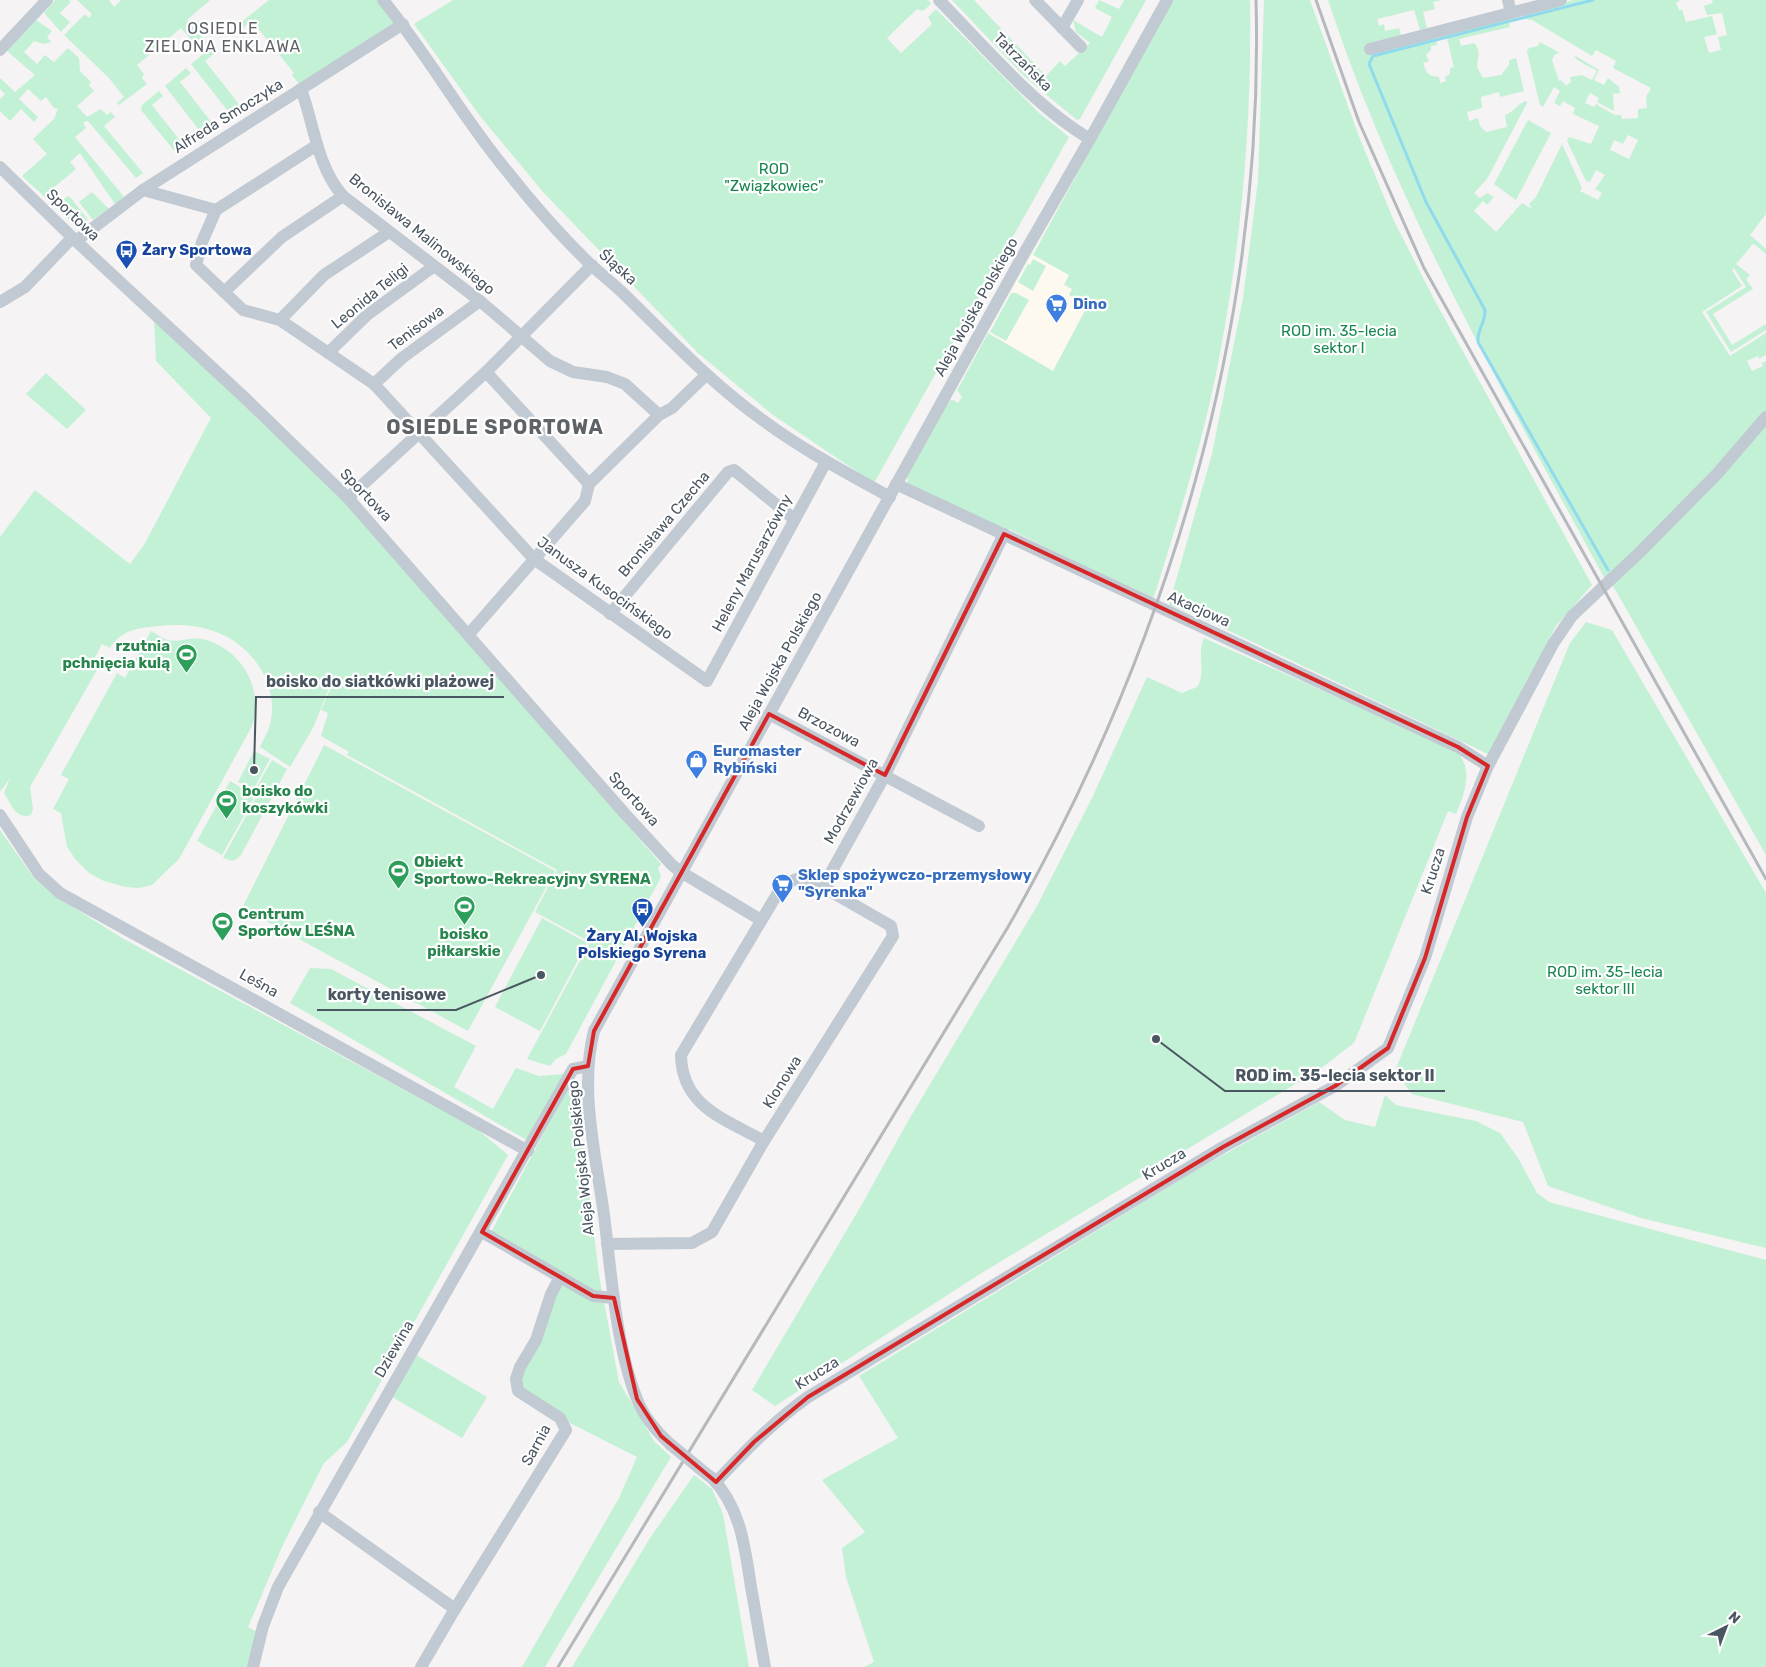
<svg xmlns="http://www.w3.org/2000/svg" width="1766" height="1667" viewBox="0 0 1766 1667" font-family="Rubik,sans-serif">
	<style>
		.commercial { fill: #fdf9ef }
		.green { fill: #c3f1d5; fill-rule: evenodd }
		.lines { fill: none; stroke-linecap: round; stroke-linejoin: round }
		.stream { stroke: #90daee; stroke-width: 3 }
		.minor { stroke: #c1cad2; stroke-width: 12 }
		.rail { stroke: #b5b8bd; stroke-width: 3 }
		.minor-bridge { stroke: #c1cad2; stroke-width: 12 }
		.marked { fill: none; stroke: #d62828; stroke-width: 4; stroke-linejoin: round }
		.labels { text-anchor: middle; stroke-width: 4.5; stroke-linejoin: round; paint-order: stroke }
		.street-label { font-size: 15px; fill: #4a5661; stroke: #fff }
		.park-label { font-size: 15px; fill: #17864f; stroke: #fff }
		.transit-label { font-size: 15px; font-weight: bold; fill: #164399; stroke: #fff; text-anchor: start }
		.shop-label { font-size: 15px; font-weight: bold; fill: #366cbe; stroke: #fff; text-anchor: start }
		.leisure-label { font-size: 15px; font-weight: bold; fill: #27864d; stroke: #fff; text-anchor: start }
		.neighbourhood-label { font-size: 16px; letter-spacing: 1px; fill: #5f6368; stroke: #fff }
		.district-label { font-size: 20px; font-weight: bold; letter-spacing: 1px; fill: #5f6368; stroke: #fff }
		.leader { fill: none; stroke: #4a5661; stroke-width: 2 }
		.callout-dot { fill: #4a5661; stroke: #fff; stroke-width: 2 }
		.callout-label { font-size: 16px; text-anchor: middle; font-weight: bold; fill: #4a5661; stroke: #fff; stroke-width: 4.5; stroke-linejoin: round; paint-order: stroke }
	</style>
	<rect width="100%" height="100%" fill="#f5f3f3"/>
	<path class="commercial" d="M1040 240 1095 291 1053 371 988 333Z"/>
	<g class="green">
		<path d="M55 0H69L71 2 60 13 70 22 61 32 44 13Z"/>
		<path d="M77 0H109L114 7 121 0H210L187 20 206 42 202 45 196 38 192 41 181 28 137 65 144 74 142 78 147 84 119 105 117 103 124 97 109 78 64 35 85 14 89 18 92 14Z"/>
		<path d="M269 0H378L397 23 299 84 292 75 294 73 252 21 238 32 234 28Z"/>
		<path d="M453 0H928L931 4 923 11 917 9 887 38 901 53 932 24 928 17 936 9 1038 112 1069 137 874 483 773 415 698 353 543 192 480 116 414 24Z"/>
		<path d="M952 0H974L1046 76 1060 61 1065 66 1090 43 1076 32 1073 20 1102 37 1112 17 1095 8 1099 0 1119 9 1124 0H1146L1080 119 1077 120 1025 77Z"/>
		<path d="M1172 0H1250C1252 118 1242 237 1220 353 1205 437 1178 519 1153 600L1009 529 1007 532 908 483 907 477 948 401 953 400 958 403 962 397 957 390 959 387 988 333 1053 371 1088 305 1069 295 1072 289 1064 285 1069 275 1033 255Z"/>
		<path d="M1264 0H1310L1358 134 1394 221 1435 301 1592 585 1556 626 1488 754 1200 617 1169 605 1212 454 1243 298 1258 181Z"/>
		<path d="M1328 0H1442L1433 2 1435 9 1423 12 1427 28 1420 30 1414 10 1377 19 1379 26 1384 24 1385 31 1399 28 1401 35 1436 38 1437 45 1431 46V50L1426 55 1429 61 1423 63C1427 75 1429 76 1439 77L1440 83 1446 81 1445 77 1450 74V68L1454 67 1446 34 1508 19 1510 27 1459 39 1461 46 1474 43C1482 52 1477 57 1477 67L1483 78 1501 75 1509 65V60L1516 58 1524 91 1500 97 1499 92 1481 97 1482 108 1467 112 1469 121 1478 118 1480 126 1486 132 1507 127 1505 115C1514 112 1517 104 1526 101L1527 103 1487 179 1474 193 1480 198 1487 193 1494 197 1487 205 1483 201 1474 211 1496 232 1522 203 1532 209 1529 204 1536 197 1562 144 1582 188 1580 191 1598 200 1602 193 1595 189 1605 175 1596 170 1590 182 1586 181 1567 141 1569 137 1591 144 1599 126 1573 114 1575 108 1563 101 1560 106 1554 103 1560 91 1554 87 1543 107 1540 105 1527 52 1529 48 1538 46 1540 42 1560 53 1555 54 1552 60 1559 81 1561 80 1566 86 1571 82 1570 77 1582 75 1592 80 1597 71 1577 60 1574 55 1599 70 1594 80 1604 85 1608 78 1619 87 1620 93 1613 94 1614 111 1597 102 1599 98 1590 93 1585 103 1594 107 1596 104 1615 115H1621L1622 119 1638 118V109L1647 108 1646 97 1651 88 1613 68 1616 61 1596 50 1592 56 1532 20 1525 19 1523 15 1526 12 1574 0H1680L1676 3 1679 10H1682L1686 22 1712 16 1717 34 1704 37 1709 53 1721 50 1718 37 1727 35 1722 13 1707 15 1704 6 1713 3 1712 0H1766V214L1750 235 1766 249V254L1754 244 1752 245 1736 264 1750 275 1746 279 1753 289 1713 314 1732 345 1766 324V330L1731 352 1706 312 1746 287 1734 268 1732 270 1742 286 1702 312 1730 356 1766 333V355L1759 359 1758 356 1747 361 1752 371 1763 366 1762 363 1766 361V855L1612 584 1607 583C1504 392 1396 207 1328 0ZM1628 135 1638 140 1629 159 1610 150 1614 140 1623 144Z"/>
		<path d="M36 20 52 31 47 37 51 42 44 44 34 41 24 52 37 64 45 55 54 62 68 48 79 58 80 71 91 82 89 85 94 91 77 106 87 117 101 109 107 115 111 112 115 117 104 126 143 173 136 178 88 121 83 122 86 128 75 137 124 197 115 204 80 153 70 162 76 169 52 189 62 201 68 196 71 198 88 220 77 227 22 176 47 154 33 139 54 119 58 109 53 107 46 97 41 101 28 89 19 99 38 117 34 122 21 109 10 121 0 111V99L5 94 0 89V78L15 92 35 75 7 51Z"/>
		<path d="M213 46 217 51 205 61 242 108 231 115 191 64Z"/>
		<path d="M186 68 191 73 180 82 215 127 203 135 165 86Z"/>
		<path d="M159 91 163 96 152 105 185 147 176 153 141 110 142 105Z"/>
		<path d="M1528 120 1551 133 1516 200 1494 184Z"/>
		<path d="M92 192 109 209 93 220 79 202Z"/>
		<path d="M1033 259 1046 266 1033 291 1018 282 1028 264 1030 265Z"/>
		<path d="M1011 293H1016L1029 300 1006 341 990 332Z"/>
		<path d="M154 320 331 488 368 527 661 864 658 868 661 877 566 1054 556 1059 550 1066 527 1059 590 942 535 912 557 870 347 755 349 752 321 736 328 713 321 710 337 673 333 678 314 726 290 767 260 747C264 738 270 729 271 719 278 682 250 644 216 632 198 625 179 624 159 626 139 628 122 629 110 648L102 644 94 659 101 663 30 787 33 809 31 815C16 820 11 804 4 793L10 778 1 791 0 790V537L35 490 130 564 144 545 211 418 156 361Z"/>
		<path d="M46 373 86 410 67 429 26 394Z"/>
		<path d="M1586 622 1612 630 1766 893V1248L1641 1218 1548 1186 1523 1122 1412 1094 1395 1071 1570 643Z"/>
		<path d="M151 631C157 634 163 639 168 640 176 643 191 637 202 639 242 648 266 691 251 728L179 859 152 885 139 888 125 887 104 881 89 873 76 860 67 847 61 813 53 809 69 779 61 775 117 673 125 678Z"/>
		<path d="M1204 638 1427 737C1436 741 1448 745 1455 751 1475 766 1464 796 1456 814L1448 811 1354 1043 1320 1069 980 1274 775 1406 752 1390 861 1206 908 1121 1037 906 1093 796 1147 677 1182 693 1197 687C1207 671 1196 654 1204 638Z"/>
		<path d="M324 745 555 871 468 1031 242 908Z"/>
		<path d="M254 751 270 759 253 790 238 782Z"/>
		<path d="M272 760 287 769 241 855 237 859 232 861 223 858 257 796 253 793Z"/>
		<path d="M230 781 255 796 222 855 197 841Z"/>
		<path d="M0 830 34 878 51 893 122 938 477 1129 508 1155 347 1442 324 1463 282 1547 248 1627 258 1632 250 1667H0Z"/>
		<path d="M542 918 587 943 540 1031 495 1007Z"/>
		<path d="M310 968 331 969 476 1046 454 1087 493 1109 516 1068 539 1076 564 1074 530 1142 290 1003Z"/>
		<path d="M569 1086 577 1094 599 1275 619 1382 654 1441 671 1457 545 1667H522L619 1498 637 1457 560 1418 518 1391 516 1379 560 1277 489 1236Z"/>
		<path d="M1385 1095 1396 1105 1476 1121 1500 1133 1518 1158 1537 1193 1549 1202 1766 1260V1667H864L874 1662 846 1577 842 1548 865 1532 822 1480 898 1438 859 1376 1198 1169 1319 1102 1345 1120 1375 1127Z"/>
		<path d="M411 1352 487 1397 462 1438 387 1394Z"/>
		<path d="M694 1475 712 1489 723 1514 749 1667H572L650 1538Z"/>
	</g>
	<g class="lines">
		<path class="stream" d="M1593 0 1373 56 1369 64 1426 202 1485 310C1486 322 1477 329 1478 342L1608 570"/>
		<g class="minor">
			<path d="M383 0C428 55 462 117 507 171 533 204 560 235 590 264 602 275 615 285 627 297 671 340 713 385 764 421 803 450 847 473 890 497"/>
			<path d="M939 0C984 46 1035 107 1090 139"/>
			<path d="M1035 0 1081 47"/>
			<path d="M1508 0 1511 13"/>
			<path d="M1062 28 1078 0"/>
			<path d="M1370 49 1561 0"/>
			<path d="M0 50 47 0"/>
			<path d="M301 89C314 124 317 167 343 196L480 301 550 361 573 372 607 377 625 384 659 415"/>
			<path d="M317 145 216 210 202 242 196 265 243 310 280 320 374 384 534 559 707 681 826 462"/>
			<path d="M0 167 76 241 246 399 348 498 626 815 672 865 681 872 761 920"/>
			<path d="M143 190 216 210"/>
			<path d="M76 241 143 190 403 24"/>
			<path d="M224 292 282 237 343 196"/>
			<path d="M0 302 25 287 72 238"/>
			<path d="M280 320 324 275 389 232"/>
			<path d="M328 353 367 315 433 267"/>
			<path d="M486 372 589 484"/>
			<path d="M374 384 402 358 480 301"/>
			<path d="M896 484 1458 747 1488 766"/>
			<path d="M348 498 486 372 592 265"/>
			<path d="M610 614 728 472 734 470 794 519"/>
			<path d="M469 634 585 501 589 484 659 415 672 408 706 375"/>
			<path d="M769 714 979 826"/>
			<path d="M0 815 39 874 60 893 528 1151"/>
			<path d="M764 1141C725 1119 682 1107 681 1055L782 886 796 879 823 887 885 775 1004 534"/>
			<path d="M482 1232 593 1296 614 1298"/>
			<path d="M607 1244 692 1243 712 1232 764 1141 893 936 891 926 823 887"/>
			<path d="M670 1444C657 1432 643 1415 637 1399 616 1347 611 1271 604 1215 596 1156 579 1090 594 1031L1022 257 1090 139 1167 0"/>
			<path d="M711 1477C741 1507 745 1548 751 1587 756 1614 760 1640 765 1667"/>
			<path d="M716 1482C745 1451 773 1422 808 1397L1223 1147 1335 1086 1388 1048 1425 958 1467 817 1488 766 1553 644 1572 616 1639 553 1717 474 1766 417"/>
			<path d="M319 1512 455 1609"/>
			<path d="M253 1667 263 1626 278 1587 573 1069 588 1066"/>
			<path d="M421 1667 455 1609 566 1430 560 1418 518 1391 516 1379 520 1367 536 1340 551 1294 560 1277"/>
		</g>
		<g class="rail">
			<path d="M1316 0 1359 122 1424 268 1766 879"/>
			<path d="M558 1667 1008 927C1168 646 1265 326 1256 0"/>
		</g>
		<path class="minor-bridge" d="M670 1444 709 1476"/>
	</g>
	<path class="marked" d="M1004 534 1458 747 1488 766 1467 817 1425 958 1388 1048 1335 1086 1223 1147 808 1397 754 1442 716 1482 661 1436 637 1399 614 1298 593 1296 482 1232 573 1069 588 1066 594 1031 769 714 885 775Z"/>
	<defs>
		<symbol id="bus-pin" viewBox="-11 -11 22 30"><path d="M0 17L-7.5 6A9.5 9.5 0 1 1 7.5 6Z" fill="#1a4fb4" stroke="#fff"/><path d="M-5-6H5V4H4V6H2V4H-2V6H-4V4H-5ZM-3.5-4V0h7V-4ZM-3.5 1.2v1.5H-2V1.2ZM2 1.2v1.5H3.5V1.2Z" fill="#fff"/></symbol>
		<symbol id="supermarket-pin" viewBox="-11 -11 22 30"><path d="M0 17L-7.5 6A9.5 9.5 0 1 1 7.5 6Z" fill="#3f7fe0" stroke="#fff"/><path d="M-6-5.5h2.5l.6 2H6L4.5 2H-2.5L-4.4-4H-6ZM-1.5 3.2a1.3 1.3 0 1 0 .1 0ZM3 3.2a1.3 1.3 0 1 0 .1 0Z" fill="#fff"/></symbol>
		<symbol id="stadium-pin" viewBox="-11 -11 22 30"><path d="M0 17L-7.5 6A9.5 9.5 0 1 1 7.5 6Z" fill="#2e9e5b" stroke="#fff"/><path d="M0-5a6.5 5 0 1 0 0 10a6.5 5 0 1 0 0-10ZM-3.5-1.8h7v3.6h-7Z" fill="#fff"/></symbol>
		<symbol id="shop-pin" viewBox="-11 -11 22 30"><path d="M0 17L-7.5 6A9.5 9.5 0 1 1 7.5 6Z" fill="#3f7fe0" stroke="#fff"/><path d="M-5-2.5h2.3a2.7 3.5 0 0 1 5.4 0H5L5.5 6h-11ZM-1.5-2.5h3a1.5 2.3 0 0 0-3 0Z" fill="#fff"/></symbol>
	</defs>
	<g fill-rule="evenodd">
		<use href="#bus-pin" x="114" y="238" width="25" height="34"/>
		<use href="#supermarket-pin" x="1044" y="292" width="25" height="34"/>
		<use href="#stadium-pin" x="174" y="642" width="25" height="34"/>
		<use href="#shop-pin" x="684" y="748" width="25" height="34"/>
		<use href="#stadium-pin" x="214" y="788" width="25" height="34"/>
		<use href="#stadium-pin" x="386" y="858" width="25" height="34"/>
		<use href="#supermarket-pin" x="770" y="872" width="25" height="34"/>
		<use href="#stadium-pin" x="452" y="894" width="25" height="34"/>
		<use href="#bus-pin" x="630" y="896" width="25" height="34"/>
		<use href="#stadium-pin" x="210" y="910" width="25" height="34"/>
	</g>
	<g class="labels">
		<g class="street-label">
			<text transform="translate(1023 62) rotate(45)" y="5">Tatrzańska</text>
			<text transform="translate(228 116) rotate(-32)" y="5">Alfreda Smoczyka</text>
			<text transform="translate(73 215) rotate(44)" y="5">Sportowa</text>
			<text transform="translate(422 234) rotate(39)" y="5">Bronisława Malinowskiego</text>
			<text transform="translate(618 267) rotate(42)" y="5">Śląska</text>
			<text transform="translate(370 296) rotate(-39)" y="5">Leonida Teligi</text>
			<text transform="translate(976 307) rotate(-61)" y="5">Aleja Wojska Polskiego</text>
			<text transform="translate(416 328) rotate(-37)" y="5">Tenisowa</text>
			<text transform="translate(366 495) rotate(46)" y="5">Sportowa</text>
			<text transform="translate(664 524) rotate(-50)" y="5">Bronisława Czecha</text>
			<text transform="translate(752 563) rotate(-62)" y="5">Heleny Marusarzówny</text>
			<text transform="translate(605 588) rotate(36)" y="5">Janusza Kusocińskiego</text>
			<text transform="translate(1199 609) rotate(24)" y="5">Akacjowa</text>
			<text transform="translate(780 661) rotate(-61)" y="5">Aleja Wojska Polskiego</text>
			<text transform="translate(829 727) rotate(28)" y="5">Brzozowa</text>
			<text transform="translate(634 799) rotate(48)" y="5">Sportowa</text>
			<text transform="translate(851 801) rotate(-61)" y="5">Modrzewiowa</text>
			<text transform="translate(1433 871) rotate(-72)" y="5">Krucza</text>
			<text transform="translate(259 983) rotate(29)" y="5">Leśna</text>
			<text transform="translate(782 1082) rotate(-58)" y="5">Klonowa</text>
			<text transform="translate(581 1158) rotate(-96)" y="5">Aleja Wojska Polskiego</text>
			<text transform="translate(1164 1164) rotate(-31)" y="5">Krucza</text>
			<text transform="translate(394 1349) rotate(-60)" y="5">Dziewina</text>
			<text transform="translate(817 1373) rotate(-32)" y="5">Krucza</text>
			<text transform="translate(536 1445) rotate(-61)" y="5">Sarnia</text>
		</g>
		<g class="park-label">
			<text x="774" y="174">ROD<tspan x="774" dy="17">"Związkowiec"</tspan></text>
			<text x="1339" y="336">ROD im. 35-lecia<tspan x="1339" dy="17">sektor I</tspan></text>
			<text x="1605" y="977">ROD im. 35-lecia<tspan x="1605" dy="17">sektor III</tspan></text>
		</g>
		<g class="transit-label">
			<text x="142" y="255">Żary Sportowa</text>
			<text x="642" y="941" text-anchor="middle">Żary Al. Wojska<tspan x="642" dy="17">Polskiego Syrena</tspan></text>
		</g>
		<g class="shop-label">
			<text x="1073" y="309">Dino</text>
			<text x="713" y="756">Euromaster<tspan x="713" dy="17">Rybiński</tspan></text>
			<text x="798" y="880">Sklep spożywczo-przemysłowy<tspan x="798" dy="17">"Syrenka"</tspan></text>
		</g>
		<g class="leisure-label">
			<text x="170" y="651" text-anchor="end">rzutnia<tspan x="170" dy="17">pchnięcia kulą</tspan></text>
			<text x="242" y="796">boisko do<tspan x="242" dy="17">koszykówki</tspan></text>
			<text x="414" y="867">Obiekt<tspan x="414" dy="17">Sportowo-Rekreacyjny SYRENA</tspan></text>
			<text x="238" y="919">Centrum<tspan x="238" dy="17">Sportów LEŚNA</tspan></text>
			<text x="464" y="939" text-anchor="middle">boisko<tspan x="464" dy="17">piłkarskie</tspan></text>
		</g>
		<g class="neighbourhood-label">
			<text x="223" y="34">OSIEDLE<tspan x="223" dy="18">ZIELONA ENKLAWA</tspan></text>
		</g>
		<g class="district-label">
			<text x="495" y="434">OSIEDLE SPORTOWA</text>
		</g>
	</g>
	<path class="leader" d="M254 770L256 697H504M541 975L456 1010H317M1156 1039L1225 1091H1445"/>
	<g class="callout-dot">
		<circle cx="254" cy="770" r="5"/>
		<circle cx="541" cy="975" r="5"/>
		<circle cx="1156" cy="1039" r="5"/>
	</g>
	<g class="callout-label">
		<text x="380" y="687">boisko do siatkówki plażowej</text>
		<text x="387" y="1000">korty tenisowe</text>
		<text x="1335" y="1081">ROD im. 35-lecia sektor II</text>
	</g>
	<g transform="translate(1726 1627) rotate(42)" stroke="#ffffff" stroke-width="4" paint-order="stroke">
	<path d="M0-4L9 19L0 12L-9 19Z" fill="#4a5661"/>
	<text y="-8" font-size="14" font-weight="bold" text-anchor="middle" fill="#4a5661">N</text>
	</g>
</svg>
